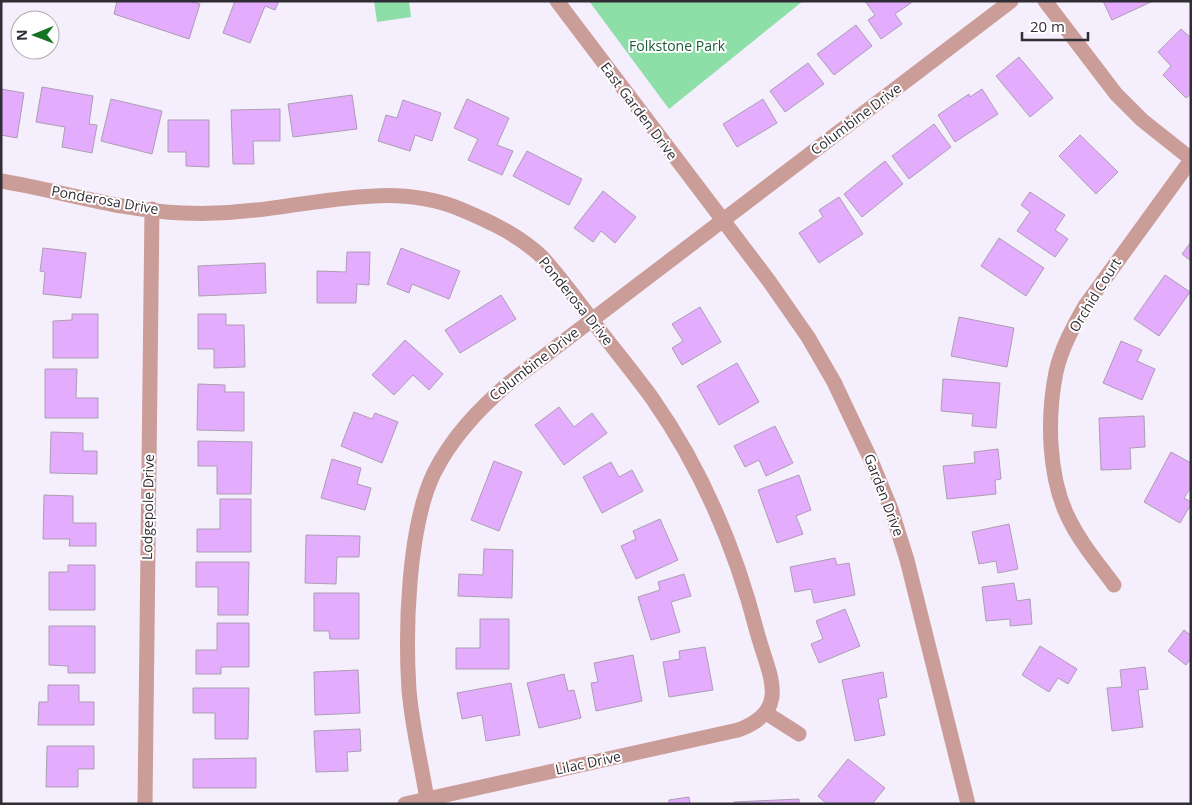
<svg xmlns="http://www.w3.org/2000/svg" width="1192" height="805" viewBox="0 0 1192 805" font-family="'Open Sans',sans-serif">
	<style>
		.green { fill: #8ddfa7 }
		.building { fill: #e4acfd; stroke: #ac9eb3 }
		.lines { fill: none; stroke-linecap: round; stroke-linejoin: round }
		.minor { stroke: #cb9d99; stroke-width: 15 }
		.labels { text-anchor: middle; stroke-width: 4; stroke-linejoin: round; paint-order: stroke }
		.park-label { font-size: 14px; fill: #185b34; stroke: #fff }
		.street-label { font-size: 14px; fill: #312d35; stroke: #fff }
	</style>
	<rect width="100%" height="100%" fill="#f5eefc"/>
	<g class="green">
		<path d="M374 1H409L411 17 377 22Z"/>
		<path d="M589 1H803L669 109Z"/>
	</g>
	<g class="building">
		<path d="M117 1H190L200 4 189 39 114 14Z"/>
		<path d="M235 1H279L275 10 265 6 250 43 223 33Z"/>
		<path d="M865 1H909L911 3 895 14 902 24 881 39 868 20 875 15Z"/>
		<path d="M1103 1H1153L1112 20Z"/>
		<path d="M856 25 872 46 834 75 817 54Z"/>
		<path d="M1181 29 1191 38V94L1186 98 1163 75 1171 66 1158 52Z"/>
		<path d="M1019 57 1053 98 1030 117 996 76Z"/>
		<path d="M808 63 824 84 785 112 770 91Z"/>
		<path d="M42 87 93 96 89 124 97 125 92 153 62 147 65 127 36 122Z"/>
		<path d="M1 89 24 93 17 138 1 135Z"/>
		<path d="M982 89 998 114 955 142 938 115 969 94 970 97Z"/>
		<path d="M352 95 357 129 293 137 288 104Z"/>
		<path d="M111 99 162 111 152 154 101 141Z"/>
		<path d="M467 99 509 118 497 145 513 151 502 175 468 160 478 139 454 128Z"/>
		<path d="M763 99 777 123 737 147 723 124Z"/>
		<path d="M403 100 441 113 432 141 415 135 410 151 378 141 386 115 397 118Z"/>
		<path d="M280 109V141H253L254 164H233L231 110Z"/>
		<path d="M168 120H209V167L186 166V152H168Z"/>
		<path d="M934 124 951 147 909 179 892 156Z"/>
		<path d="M1080 135 1118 172 1096 194 1059 156Z"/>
		<path d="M527 151 582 179 569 205 513 176Z"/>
		<path d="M885 161 903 184 862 217 844 194Z"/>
		<path d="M603 191 636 217 615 243 601 231 593 242 574 228Z"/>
		<path d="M1030 192 1065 215 1055 230 1068 239 1055 257 1017 231 1030 212 1021 205Z"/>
		<path d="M839 197 863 234 819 263 799 233 823 217 819 210Z"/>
		<path d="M999 238 1044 268 1026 296 981 266Z"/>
		<path d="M1191 242V261L1182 254Z"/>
		<path d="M43 248 86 253 81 298 43 294 45 272 40 271Z"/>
		<path d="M401 248 460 271 449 299 412 284 409 293 387 284Z"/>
		<path d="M347 252H370L369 285 357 284 356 303H317V271L346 272Z"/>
		<path d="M265 263 266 293 199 296 198 266Z"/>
		<path d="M1165 275 1190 292 1159 336 1134 319Z"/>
		<path d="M501 295 516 319 460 353 445 330Z"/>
		<path d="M700 307 721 342 682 365 672 348 683 341 672 324Z"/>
		<path d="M72 314H98V358H53V321L72 320Z"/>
		<path d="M198 314H226V325H244L245 367 214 368V349H198Z"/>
		<path d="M959 317 1014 328 1007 367 951 356Z"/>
		<path d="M405 340 443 374 429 390 413 375 394 395 372 375Z"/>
		<path d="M1121 341 1142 350 1137 361 1155 369 1142 400 1103 383Z"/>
		<path d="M737 363 759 402 719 425 697 386Z"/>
		<path d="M45 369H77L76 398H98V418H45Z"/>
		<path d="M943 379 1000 383 996 428 972 426 973 414 941 411Z"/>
		<path d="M198 384 225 385V392H244V431L197 430Z"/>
		<path d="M559 407 574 427 592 413 607 433 564 465 535 425Z"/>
		<path d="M354 412 372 419 375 413 398 422 382 463 341 446Z"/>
		<path d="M1144 416 1145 447 1130 448 1131 469 1101 470 1099 418Z"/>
		<path d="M775 426 793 463 766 476 759 460 745 467 734 446Z"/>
		<path d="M51 432 83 433V451H97V474L50 473Z"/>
		<path d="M198 441 252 442 251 494H217V466H198Z"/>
		<path d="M998 449 1001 479 995 480 996 494 947 499 943 466 975 463 974 452Z"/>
		<path d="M1171 452 1191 463V487L1184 498 1191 502V504L1180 523 1144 502Z"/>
		<path d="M332 459 361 468 357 484 371 488 365 510 321 498Z"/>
		<path d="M494 461 522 472 499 531 471 520Z"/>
		<path d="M611 462 619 477 632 470 643 491 602 513 583 477Z"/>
		<path d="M799 475 811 510 796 516 803 534 777 543 758 490Z"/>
		<path d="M44 495 73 496V523H96V546H69L70 539H43Z"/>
		<path d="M220 499H251V552H197V529H220Z"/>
		<path d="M660 519 678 560 636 579 621 546 636 539 633 531Z"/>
		<path d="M1009 524 1018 569 998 573 996 561 979 564 972 532Z"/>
		<path d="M306 535 360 536 359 557H337L336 584 305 583Z"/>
		<path d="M484 549 513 550 512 598 458 596 459 574 483 575Z"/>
		<path d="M835 558 837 565 849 563 855 595 814 603 811 589 795 592 790 567Z"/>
		<path d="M196 562H249L248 615H218V587H196Z"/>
		<path d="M68 565H95V610H49V572H68Z"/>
		<path d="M684 574 691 596 671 602 680 632 651 640 638 597 660 590 658 582Z"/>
		<path d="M1014 583 1017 601 1030 599 1032 624 1010 626V619L986 621 982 587Z"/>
		<path d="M314 593H359V639H330L329 631H314Z"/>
		<path d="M845 609 860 646 819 663 811 644 823 639 816 621Z"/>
		<path d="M480 619H509V669H456V648H480Z"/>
		<path d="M217 623H249V667H221V674H196V650H217Z"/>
		<path d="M49 626H95V673H68V666L49 665Z"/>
		<path d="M1184 630 1189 634 1191 632V658L1186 665 1168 651Z"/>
		<path d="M1040 646 1077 669 1068 684 1058 678 1049 692 1022 675Z"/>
		<path d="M705 647 713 690 669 697 663 662 680 659 679 651Z"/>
		<path d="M633 655 642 701 596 711 591 683 598 682 594 663Z"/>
		<path d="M1145 667 1148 689 1138 690 1143 727 1112 731 1107 688 1122 687 1120 670Z"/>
		<path d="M358 670 360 713 315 715 314 672Z"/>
		<path d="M883 672 887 697 878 699 885 735 855 741 842 680Z"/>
		<path d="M564 674 568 691 574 690 581 718 539 728 527 683Z"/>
		<path d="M511 683 520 735 486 741 482 715 462 719 457 693Z"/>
		<path d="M48 685H79V702H94V725H38L39 702H48Z"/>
		<path d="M193 688H249L248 739H215V713H193Z"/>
		<path d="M360 729 361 751 347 752 348 771 316 772 314 731Z"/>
		<path d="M47 746H94V769H78V787H46Z"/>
		<path d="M256 758V788H193V759Z"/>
		<path d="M848 759 885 788 872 804H827L818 796Z"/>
		<path d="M689 797 690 804H669V800Z"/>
		<path d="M799 799V804H734V802Z"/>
	</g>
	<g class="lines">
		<g class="minor">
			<path d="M557 1 769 281 808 337 834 382 870 458 891 509 907 560 968 804"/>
			<path d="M1045 1 1116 94 1142 120 1191 159"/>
			<path d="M1 181C62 191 121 211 183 213 207 214 232 213 256 210 324 203 394 182 460 209 489 221 519 235 542 257 563 280 582 307 601 332 618 354 636 376 652 398 701 468 736 550 757 632 768 674 793 710 738 730L405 804"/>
			<path d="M1114 585C1097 562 1079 541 1067 515 1048 474 1047 417 1056 372 1061 349 1073 327 1085 306L1191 160"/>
			<path d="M766 713 799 734"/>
			<path d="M427 799C421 763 412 726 409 690 405 630 408 527 434 473 452 437 479 409 509 383L1011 1"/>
			<path d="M145 804 152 209"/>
		</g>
	</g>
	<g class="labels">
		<g class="park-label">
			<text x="677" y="51">Folkstone Park</text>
		</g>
		<g class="street-label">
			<text transform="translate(639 111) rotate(53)" y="5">East Garden Drive</text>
			<text transform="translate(856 119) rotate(-37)" y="5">Columbine Drive</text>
			<text transform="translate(105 200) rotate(10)" y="5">Ponderosa Drive</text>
			<text transform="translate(1095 295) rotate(-58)" y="5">Orchid Court</text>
			<text transform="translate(576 301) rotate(51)" y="5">Ponderosa Drive</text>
			<text transform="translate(534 364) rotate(-38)" y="5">Columbine Drive</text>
			<text transform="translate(884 495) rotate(69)" y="5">Garden Drive</text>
			<text transform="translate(148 507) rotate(-89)" y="5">Lodgepole Drive</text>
			<text transform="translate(588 763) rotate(-12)" y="5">Lilac Drive</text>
		</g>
	</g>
	<rect width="1192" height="805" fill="none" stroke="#312d35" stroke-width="5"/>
	<g transform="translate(35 35) rotate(269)"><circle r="24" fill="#ffffff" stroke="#adabae"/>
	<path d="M0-4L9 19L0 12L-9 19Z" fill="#137322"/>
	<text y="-8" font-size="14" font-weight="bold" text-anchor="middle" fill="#312d35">N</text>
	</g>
	<path d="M1022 32v8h66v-8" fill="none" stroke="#312d35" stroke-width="2.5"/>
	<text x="1030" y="32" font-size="15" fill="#312d35" stroke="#ffffff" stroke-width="4" paint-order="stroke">20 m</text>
</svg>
